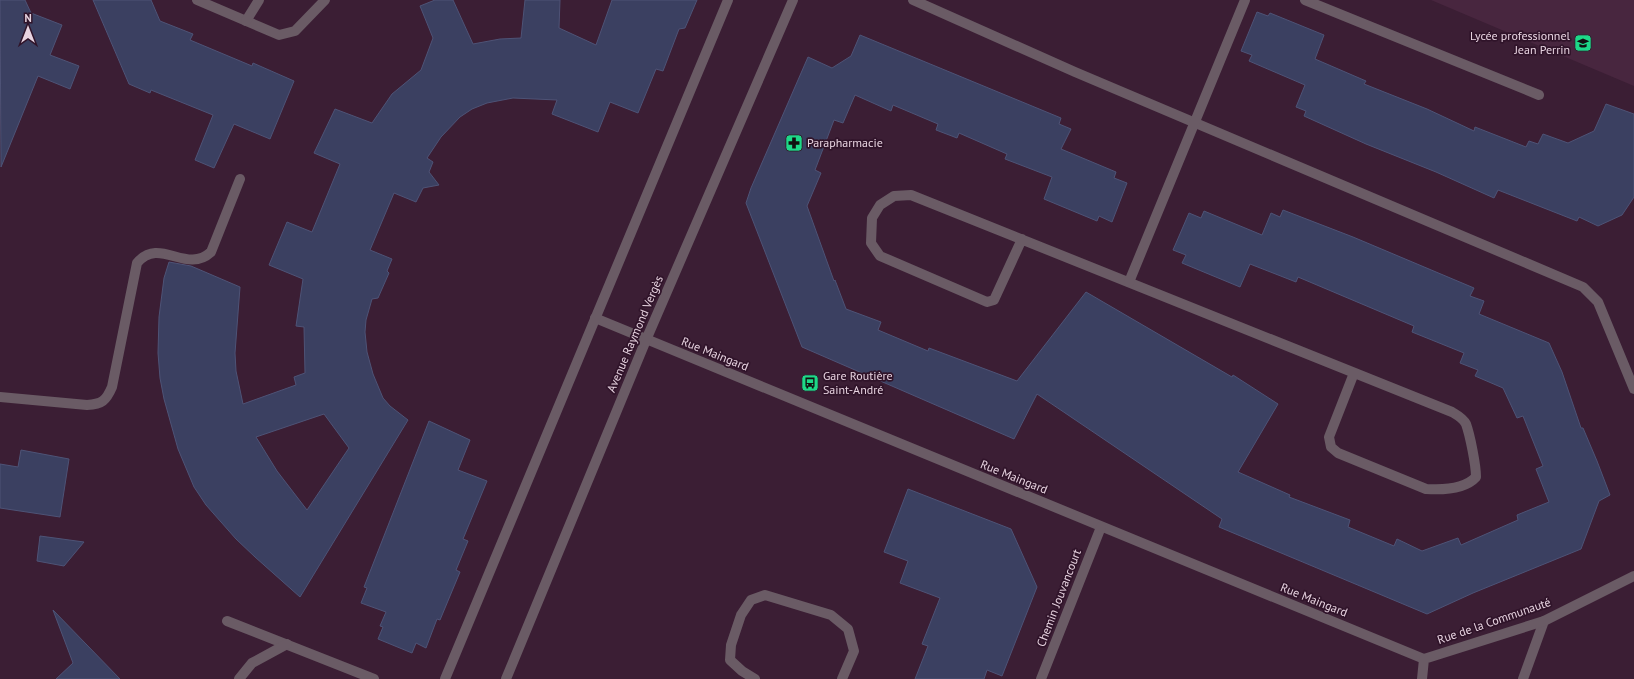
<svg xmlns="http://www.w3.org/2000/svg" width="1634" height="679" viewBox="0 0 1634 679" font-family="'PT Sans',sans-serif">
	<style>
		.built { fill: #48263f }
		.building { fill: #3b4061; stroke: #4e5376; fill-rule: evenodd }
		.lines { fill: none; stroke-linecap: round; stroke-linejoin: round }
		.service { stroke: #6a5b65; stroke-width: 10 }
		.minor { stroke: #6a5b65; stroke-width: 10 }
		.labels { text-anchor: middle; stroke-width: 3.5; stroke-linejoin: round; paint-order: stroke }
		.poi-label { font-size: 12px; fill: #e8d4e1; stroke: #30142a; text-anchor: start }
		.street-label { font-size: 12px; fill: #e8d4e1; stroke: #30142a }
	</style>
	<rect width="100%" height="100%" fill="#3b1e34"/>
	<path class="built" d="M1431 0H1634V86Z"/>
	<g class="building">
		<path d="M0 0H25L31 13 62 25 50 55 79 66 70 89 38 76 1 167Z"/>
		<path d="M93 0H151L160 21 193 34 190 40 252 66 253 63 294 81 270 139 234 124 214 168 195 160 213 115 151 90 150 93 129 84Z"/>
		<path d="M435 0H453L473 44 500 39 521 38 525 0H560L559 28 596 45 612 0H697L685 28 679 29 663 71 656 69 638 113 610 102 598 132 552 114 557 100 513 98 487 103 472 109 460 117 441 137 427 158 433 162 429 172 439 185 423 188 416 202 394 193 370 250 392 259 387 271 389 273 378 298 372 299 366 320 365 332 367 352 373 374 383 398 390 406 408 420 300 597 255 557 236 539 206 505 194 487 178 449 164 399 160 378 158 353 159 317 164 278 169 262 191 266 240 287 235 353 236 371 243 404 296 385 294 377 305 373 304 327 296 326 303 279 269 265 287 222 312 232 340 164 314 153 335 109 372 123 392 94 421 70 433 38 420 6ZM324 414 349 448 307 510 277 471 256 437Z"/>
		<path d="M1257 12 1268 16 1270 13 1324 35 1315 59 1366 81 1364 84 1427 109 1474 131 1475 127 1526 147 1529 141 1538 144 1543 134 1568 143 1594 131 1606 104 1634 114V197L1622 215 1598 226 1579 217 1577 221 1498 190 1494 198 1436 172 1366 144 1304 116 1306 111 1296 107 1305 85 1249 61 1252 55 1241 51Z"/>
		<path d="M860 35 1061 118 1059 124 1071 129 1061 149 1116 172 1114 178 1127 183 1112 222 1099 216 1097 221 1044 199 1052 177 1005 159 1007 154 959 133 957 138 936 130 938 124 893 105 891 111 855 95 843 123 834 120 815 170 821 173 807 206 834 281 835 280 846 309 881 322 878 330 928 351 929 348 1017 381 1086 292 1232 377 1233 375 1278 404 1238 472 1290 495 1289 497 1350 520 1348 527 1394 546 1397 539 1422 551 1458 538 1461 545 1518 520 1517 515 1549 502 1536 469 1543 466 1523 416 1517 418 1503 388 1475 376 1478 370 1460 363 1464 353 1412 332 1414 326 1298 277 1296 282 1250 264 1240 287 1182 263 1186 255 1173 250 1189 213 1201 218 1204 211 1262 235 1271 213 1280 217 1283 210 1353 237 1474 288 1470 296 1484 301 1479 314 1549 343 1562 372 1581 428H1583L1597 461 1610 495 1599 501 1581 549 1473 593 1427 614 1219 527 1222 519 1037 394 1014 439 802 347 746 203 751 188 808 57 832 68 851 56Z"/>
		<path d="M429 421 470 440 458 470 487 481 463 539 468 541 456 570 460 572 440 620 437 619 426 648 416 643 412 653 378 639 383 627 380 626 386 612 361 603 367 588 364 587Z"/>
		<path d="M21 450 69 459 60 517 0 508V464L18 467Z"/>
		<path d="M908 489 1011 529 1037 587 1002 676 987 670 984 679H915L928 646 922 644 940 598 900 583 908 561 884 552Z"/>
		<path d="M40 536 84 542 64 566 37 561Z"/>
		<path d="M53 610 120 679H56L73 663Z"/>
	</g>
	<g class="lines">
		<g class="service">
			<path d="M197 0 279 35 295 31 325 0"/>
			<path d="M913 0 1075 72 1583 287 1598 302 1634 389"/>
			<path d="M1305 0 1539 95"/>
			<path d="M246 21 259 0"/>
			<path d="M1022 239 994 300 987 302 880 256 871 243 872 218 880 205 894 196 911 195C1091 267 1271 339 1452 412 1457 415 1463 418 1466 424 1470 435 1476 465 1476 477 1465 489 1442 490 1426 489L1338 453 1331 447 1329 437 1354 373"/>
			<path d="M1129 282 1245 0"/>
			<path d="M595 318 1424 659"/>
			<path d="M0 397 87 405C102 404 106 401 112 387L137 263C160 236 186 275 211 252L240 179"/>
			<path d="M227 621 374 679"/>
			<path d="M239 679 252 663 287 644"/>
			<path d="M445 679 728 0"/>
			<path d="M755 679 742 671 730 660 731 645 741 615 751 600 765 595 831 615 848 629 854 651 842 679"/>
			<path d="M1523 679 1544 621"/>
		</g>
		<g class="minor">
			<path d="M506 679 646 340 793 0"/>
			<path d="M1041 679 1101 527"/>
			<path d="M1422 679 1424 659 1544 621 1634 576"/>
		</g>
	</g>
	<defs>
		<symbol id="school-square" viewBox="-11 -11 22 22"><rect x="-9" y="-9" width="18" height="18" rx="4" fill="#1dd988" stroke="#30142a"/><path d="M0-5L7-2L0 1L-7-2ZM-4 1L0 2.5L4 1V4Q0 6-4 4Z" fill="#111"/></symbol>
		<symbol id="pharmacy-square" viewBox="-11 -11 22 22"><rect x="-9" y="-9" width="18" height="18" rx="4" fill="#1dd988" stroke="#30142a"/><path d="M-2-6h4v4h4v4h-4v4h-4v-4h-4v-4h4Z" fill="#111"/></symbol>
		<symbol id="bus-square" viewBox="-11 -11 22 22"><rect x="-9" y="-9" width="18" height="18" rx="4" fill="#1dd988" stroke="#30142a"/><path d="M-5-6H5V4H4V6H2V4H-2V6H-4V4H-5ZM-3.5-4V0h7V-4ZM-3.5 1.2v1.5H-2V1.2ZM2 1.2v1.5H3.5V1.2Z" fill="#111"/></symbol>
	</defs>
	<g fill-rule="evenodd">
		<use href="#school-square" x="1573" y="33" width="20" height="20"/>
		<use href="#pharmacy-square" x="784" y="133" width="20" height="20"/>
		<use href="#bus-square" x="800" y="373" width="20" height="20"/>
	</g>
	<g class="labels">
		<g class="poi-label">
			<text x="1570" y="40" text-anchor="end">Lycée professionnel<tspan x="1570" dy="14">Jean Perrin</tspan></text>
			<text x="807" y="147">Parapharmacie</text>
			<text x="823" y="380">Gare Routière<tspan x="823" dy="14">Saint-André</tspan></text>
		</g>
		<g class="street-label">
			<text transform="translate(635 334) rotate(-67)" y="4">Avenue Raymond Vergès</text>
			<text transform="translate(715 354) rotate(22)" y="4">Rue Maingard</text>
			<text transform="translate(1014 477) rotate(22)" y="4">Rue Maingard</text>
			<text transform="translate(1059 598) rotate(-69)" y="4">Chemin Jouvancourt</text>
			<text transform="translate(1314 600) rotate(22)" y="4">Rue Maingard</text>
			<text transform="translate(1494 621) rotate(-19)" y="4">Rue de la Communauté</text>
		</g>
	</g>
	<g transform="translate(28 28)" stroke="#30142a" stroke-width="3" paint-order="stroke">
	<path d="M0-3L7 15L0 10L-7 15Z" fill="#e8d4e1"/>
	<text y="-6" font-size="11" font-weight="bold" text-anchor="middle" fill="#e8d4e1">N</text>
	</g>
</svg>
